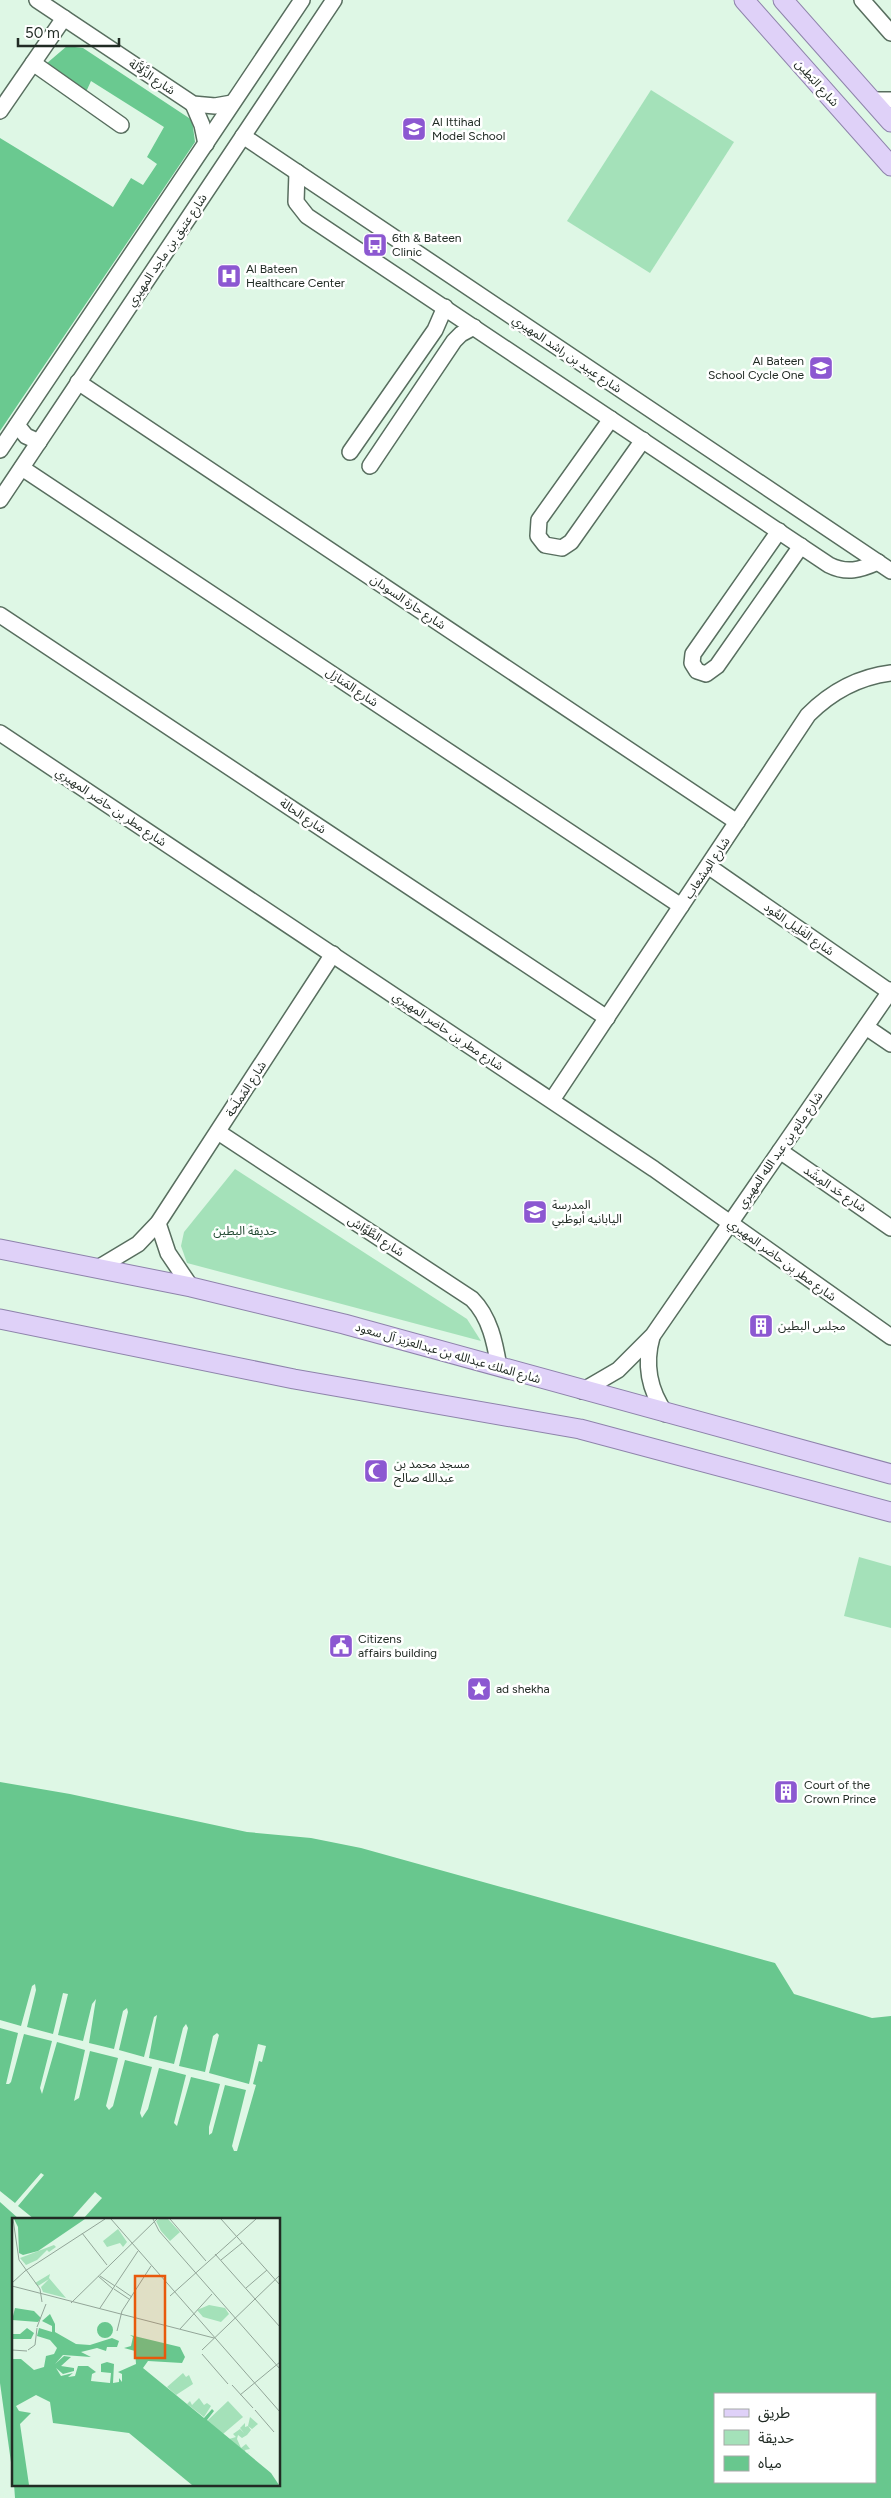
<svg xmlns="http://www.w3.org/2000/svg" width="891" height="2498" viewBox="0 0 891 2498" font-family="Figtree,'Noto Sans Arabic',sans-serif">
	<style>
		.green { fill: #a4e1b9 }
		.forest { fill: #6ac990 }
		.water { fill: #68c78e; fill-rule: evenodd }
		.pier { fill: #def7e5 }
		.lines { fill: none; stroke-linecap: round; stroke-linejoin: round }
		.minor-casing { stroke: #586e5f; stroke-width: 18 }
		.major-casing { stroke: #8e83ab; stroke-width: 21 }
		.minor { stroke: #fff; stroke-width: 15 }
		.major { stroke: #dfd1f8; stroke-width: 19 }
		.labels { text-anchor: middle; stroke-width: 5; stroke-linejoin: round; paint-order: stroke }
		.street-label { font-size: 12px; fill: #212b24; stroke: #fff }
		.poi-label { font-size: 12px; fill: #212b24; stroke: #fff; text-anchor: start }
		.park-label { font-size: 12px; fill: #214931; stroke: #fff }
		.inset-road { fill: none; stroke: #92a598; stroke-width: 1 }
		.view { fill: #e8590c; fill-opacity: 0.15; stroke: #e8590c; stroke-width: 2.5 }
		.inset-edge { fill: none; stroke: #212b24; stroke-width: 2.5 }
	</style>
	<rect width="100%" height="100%" fill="#def7e5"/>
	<g class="green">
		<path d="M651 90 734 142 650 273 567 221Z"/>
		<path d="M235 1169 467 1319 481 1341 187 1263 181 1246 184 1232Z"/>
		<path d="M859 1557 891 1566V1628L844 1616Z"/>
	</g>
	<path class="forest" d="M67 46 83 48 192 120 195 142 0 431V138L113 207 131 178 143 185 157 164 147 157 164 127 91 81 86 92 46 64Z"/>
	<path class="water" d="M0 1782 70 1794 247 1832 311 1838 361 1848 775 1963 794 1994 872 2018 891 2016V2498H15L14 2484H279V2219H14V2484L0 2383ZM715 2394H875V2482H715Z"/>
	<g class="pier">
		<path d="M35 1984 36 1990 27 2027 53 2034 63 1993 68 1994 58 2035 83 2041 92 2004 96 1999 89 2043 114 2049 123 2011 127 2008 128 2012 119 2050 144 2057 154 2017 157 2015 149 2058 174 2064 183 2028 186 2024 188 2028 179 2066 205 2072 213 2036 217 2033 219 2035 209 2073 249 2084 258 2044 266 2046 262 2062 259 2061 253 2084 256 2085 237 2151H234L232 2146 246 2090 225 2085 212 2133 209 2135V2127L220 2084 191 2077 177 2126 174 2123 186 2075 159 2068 148 2109 142 2118 140 2113 152 2067 125 2060 113 2106 109 2110 106 2106 118 2058 90 2051 79 2098 74 2101 85 2050 57 2042 42 2094 40 2088 52 2041 24 2034 11 2082 9 2084H6L18 2033 0 2028V2020L21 2026 32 1986Z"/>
		<path d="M41 2173 44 2175 18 2206 34 2219H19L0 2202V2191L15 2203Z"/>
		<path d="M95 2192 102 2198 83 2219H71Z"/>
	</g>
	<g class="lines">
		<defs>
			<g id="minor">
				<path d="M37 0 193 104 215 106 232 103"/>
				<path d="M862 0 891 33"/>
				<path d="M33 63 121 125"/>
				<path d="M872 100H891"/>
				<path d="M193 104 202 125 206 144"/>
				<path d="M0 111 64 18"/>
				<path d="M243 136 891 571"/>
				<path d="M297 172 296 202 307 216 829 565C847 574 860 570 878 562"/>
				<path d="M78 382 737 822"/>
				<path d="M611 419 539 520 538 536 545 545 562 548 571 542 643 440"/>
				<path d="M17 425 26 436 39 442"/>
				<path d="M0 450 302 0"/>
				<path d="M350 452 435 330 445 307"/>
				<path d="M370 466 454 341 461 334 474 327"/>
				<path d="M22 468 681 906"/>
				<path d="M0 500 334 0"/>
				<path d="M779 531 693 654 692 663 697 671 706 674 717 666 801 546"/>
				<path d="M0 615 607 1018"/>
				<path d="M0 733 654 1169 891 1337"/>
				<path d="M708 866 890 992"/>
				<path d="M866 1027 891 1044"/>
				<path d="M552 1100 808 715C831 692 858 677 891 673"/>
				<path d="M218 1132 472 1299C490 1317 495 1343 499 1367"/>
				<path d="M780 1151 891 1228"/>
				<path d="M158 1223 168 1253 191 1287"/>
				<path d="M98 1268 138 1244 158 1223 333 954"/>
				<path d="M652 1337C644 1365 649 1390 666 1414"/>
				<path d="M582 1391 618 1370 653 1335 891 990"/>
			</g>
			<g id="major">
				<path d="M744 0 891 166"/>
				<path d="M783 0 891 122"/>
				<path d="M0 1249 191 1287 344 1324 891 1474"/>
				<path d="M0 1319 294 1379 580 1429 891 1512"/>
			</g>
		</defs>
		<use href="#minor" class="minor-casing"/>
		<use href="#major" class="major-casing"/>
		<use href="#minor" class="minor"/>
		<use href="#major" class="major"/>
	</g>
	<defs>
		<symbol id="school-square" viewBox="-11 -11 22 22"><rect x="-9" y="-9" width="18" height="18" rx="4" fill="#8c58d1" stroke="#fff"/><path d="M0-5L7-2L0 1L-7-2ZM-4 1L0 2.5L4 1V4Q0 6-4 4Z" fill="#fff"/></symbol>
		<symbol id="bus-square" viewBox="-11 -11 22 22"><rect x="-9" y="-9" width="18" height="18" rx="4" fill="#8c58d1" stroke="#fff"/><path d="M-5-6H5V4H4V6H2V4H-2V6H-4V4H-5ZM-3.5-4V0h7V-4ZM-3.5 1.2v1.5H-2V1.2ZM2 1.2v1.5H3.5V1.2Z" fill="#fff"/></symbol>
		<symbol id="hospital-square" viewBox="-11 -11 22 22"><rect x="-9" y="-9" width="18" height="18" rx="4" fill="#8c58d1" stroke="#fff"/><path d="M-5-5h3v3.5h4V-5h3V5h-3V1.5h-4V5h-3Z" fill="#fff"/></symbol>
		<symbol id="building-square" viewBox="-11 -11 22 22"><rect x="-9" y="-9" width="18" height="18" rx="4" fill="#8c58d1" stroke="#fff"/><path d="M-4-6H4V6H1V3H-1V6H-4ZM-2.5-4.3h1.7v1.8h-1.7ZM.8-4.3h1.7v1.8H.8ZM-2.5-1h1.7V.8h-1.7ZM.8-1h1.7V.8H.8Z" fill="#fff"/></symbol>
		<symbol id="mosque-square" viewBox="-11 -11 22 22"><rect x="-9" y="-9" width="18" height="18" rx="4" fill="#8c58d1" stroke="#fff"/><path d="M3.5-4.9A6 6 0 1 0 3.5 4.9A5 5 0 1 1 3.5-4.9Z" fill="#fff"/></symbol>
		<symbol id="civic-square" viewBox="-11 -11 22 22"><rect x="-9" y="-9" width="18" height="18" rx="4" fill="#8c58d1" stroke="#fff"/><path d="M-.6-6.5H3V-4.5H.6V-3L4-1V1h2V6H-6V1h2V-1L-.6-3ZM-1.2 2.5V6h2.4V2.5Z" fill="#fff"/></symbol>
		<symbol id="sight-square" viewBox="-11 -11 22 22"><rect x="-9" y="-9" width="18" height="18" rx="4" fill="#8c58d1" stroke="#fff"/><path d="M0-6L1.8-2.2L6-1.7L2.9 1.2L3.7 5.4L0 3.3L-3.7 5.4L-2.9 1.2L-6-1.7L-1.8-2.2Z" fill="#fff"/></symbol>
	</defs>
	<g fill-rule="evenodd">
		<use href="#school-square" x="400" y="115" width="28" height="28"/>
		<use href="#bus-square" x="361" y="231" width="28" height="28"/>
		<use href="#hospital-square" x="215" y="262" width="28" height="28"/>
		<use href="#school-square" x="807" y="354" width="28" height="28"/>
		<use href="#school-square" x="521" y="1198" width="28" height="28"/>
		<use href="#building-square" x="747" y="1312" width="28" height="28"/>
		<use href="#mosque-square" x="362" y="1457" width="28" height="28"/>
		<use href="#civic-square" x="327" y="1632" width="28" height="28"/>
		<use href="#sight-square" x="465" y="1675" width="28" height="28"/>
		<use href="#building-square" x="772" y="1778" width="28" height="28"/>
	</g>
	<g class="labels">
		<g class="street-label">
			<text transform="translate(152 77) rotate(34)" y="4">شارع الزَّلاَّلة</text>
			<text transform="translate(817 83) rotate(48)" y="4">شارع البَطِين</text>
			<text transform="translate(167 250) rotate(-56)" y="4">شارع عتيق بن ماجد المهيري</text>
			<text transform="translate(567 354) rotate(34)" y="4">شارع عبيد بن راشد المهيري</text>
			<text transform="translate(408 602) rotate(34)" y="4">شارع حارة السودان</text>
			<text transform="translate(352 687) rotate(34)" y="4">شارع المَنازِل</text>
			<text transform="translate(111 807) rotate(34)" y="4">شارع مطر بن حاضر المهيري</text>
			<text transform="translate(303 816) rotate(34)" y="4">شارع الحالة</text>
			<text transform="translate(707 868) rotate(-56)" y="4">شارع المِشعاب</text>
			<text transform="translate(799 929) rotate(35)" y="4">شارع الغَلِيل العُود</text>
			<text transform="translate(448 1031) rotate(34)" y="4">شارع مطر بن حاضر المهيري</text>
			<text transform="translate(246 1089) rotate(-57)" y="4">شارع المَملَحة</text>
			<text transform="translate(780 1150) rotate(-55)" y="4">شارع مانع بن عبد الله المهيري</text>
			<text transform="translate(835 1189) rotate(34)" y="4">شارع حَد المِشَد</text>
			<text transform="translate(376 1236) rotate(33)" y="4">شارع الطَّوَّاش</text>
			<text transform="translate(782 1260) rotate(36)" y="4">شارع مطر بن حاضر المهيري</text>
			<text transform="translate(448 1353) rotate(16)" y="4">شارع الملك عبدالله بن عبدالعزيز آل سعود</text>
		</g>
		<g class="poi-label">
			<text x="432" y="126">Al Ittihad<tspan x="432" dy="14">Model School</tspan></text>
			<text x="392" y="242">6th &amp; Bateen<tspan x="392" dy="14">Clinic</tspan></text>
			<text x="246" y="273">Al Bateen<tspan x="246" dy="14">Healthcare Center</tspan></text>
			<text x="804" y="365" text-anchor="end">Al Bateen<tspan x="804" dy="14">School Cycle One</tspan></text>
			<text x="552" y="1209">المدرسة<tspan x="552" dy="14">اليابانيه أبوظبي</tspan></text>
			<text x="778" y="1330">مجلس البطين</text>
			<text x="394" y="1468">مسجد محمد بن<tspan x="394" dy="14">عبدالله صالح</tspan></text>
			<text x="358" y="1643">Citizens<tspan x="358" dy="14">affairs building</tspan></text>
			<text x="496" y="1693">ad shekha</text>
			<text x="804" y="1789">Court of the<tspan x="804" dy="14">Crown Prince</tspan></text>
		</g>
		<g class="park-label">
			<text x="245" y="1235">حديقة البطين</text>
		</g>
	</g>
	<g transform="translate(12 2218)">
		<rect width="268" height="268" fill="#def7e5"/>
		<path d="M147 1H156L168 14 158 23 149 13 144 3ZM106 11 115 24 111 29 108 25 95 29 91 23ZM42 27 44 29 37 34 35 32 25 42 14 47 8 40ZM38 56 37 60 54 80 31 74 29 69 37 61 26 68 23 65ZM197 87 213 90 217 96 209 104 191 99 185 92ZM171 155 174 159 177 157 181 166 164 177 155 169ZM187 180 192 187 195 185 199 188 192 199 175 186 178 183 180 187ZM216 183 231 199 211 216 195 203ZM238 199 246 206 240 211 236 208 239 212 235 217 230 220 226 217 225 221 229 230 234 226 238 231 233 232 234 236 238 234 235 236H232L217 221 224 219 221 216 228 211 232 215 228 210 233 205V209L236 208Z" fill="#a4e1b9"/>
		<path d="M2 1H73L26 33 11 37 7 35 6 9ZM3 90 22 93 29 100 26 104 0 102ZM38 96 43 106V114L64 126 78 127 100 120 107 123 105 129H95L94 133 85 130 69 134 79 139 51 137 43 146 52 138 59 139 49 148 62 150V153L51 156 44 150 49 158 61 155 56 159 63 158 66 148H76L84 154 80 156 79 163 98 165 99 155 89 154V146L95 144 102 146 101 165 107 164V160L110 164V156L106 154 124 146 123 133 112 130 119 128 121 119 118 117 168 129 173 139 170 145 136 143 131 150 192 200 200 191 202 193 195 202 259 255 267 267H180L117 215 41 205 38 184 24 177 4 188 7 193 19 195 8 206 17 267H0V141H9L22 152 32 149 34 138 42 136 45 130 38 122 25 118 27 110 40 114V108L30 103ZM85 112a8 8 0 1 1 16 0a8 8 0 1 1-16 0ZM15 110 22 115 19 121H0V116H8Z" fill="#68c78e"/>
		<path class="inset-road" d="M1 1 7 42 28 71 30 84M99 1 268 194M141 1 147 13 268 151M158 1 194 43M209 1 268 67M70 15 95 47M203 36 268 109M209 42 230 25M86 58 101 71M88 58 103 68M0 65 13 53 93 1M0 68 202 120M104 68 120 79M234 70 255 52M102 71 117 81M158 78 244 1M59 85 145 1M88 90 126 33M25 109 34 86M168 111 200 76M105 113 110 93 139 48M0 132 15 133M16 132 23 127 25 110M190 132 268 57M190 136 216 166M220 167 241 190M228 177 268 144M243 192 262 214"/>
		<path class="view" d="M123 58H153V140H123Z"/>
		<rect width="268" height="268" class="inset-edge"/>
	</g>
	<rect x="714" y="2393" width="162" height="90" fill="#ffffff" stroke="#a6aaa7"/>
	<rect x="724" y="2409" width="25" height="8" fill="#dfd1f8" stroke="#a6aaa7"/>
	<text x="758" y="2418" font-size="15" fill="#212b24">طريق</text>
	<rect x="724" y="2430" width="25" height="15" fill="#a4e1b9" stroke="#a6aaa7"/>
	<text x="758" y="2443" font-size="15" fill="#212b24">حديقة</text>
	<rect x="724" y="2456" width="25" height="15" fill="#68c78e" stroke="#a6aaa7"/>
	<text x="758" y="2468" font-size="15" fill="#212b24">مياه</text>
	<path d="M18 38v8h101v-8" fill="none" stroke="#212b24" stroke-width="2.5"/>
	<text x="25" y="38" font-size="15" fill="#212b24" stroke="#ffffff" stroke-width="4" paint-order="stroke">50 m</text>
</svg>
